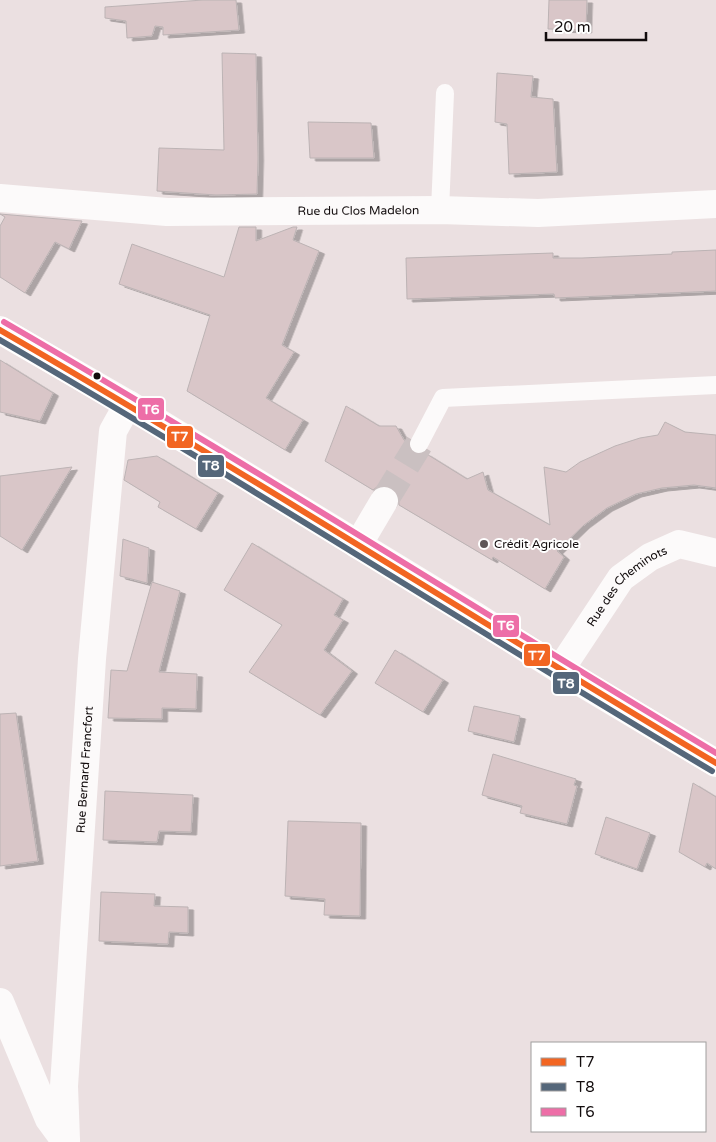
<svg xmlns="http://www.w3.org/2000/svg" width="716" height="1142" viewBox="0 0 716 1142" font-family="'Varela Round',sans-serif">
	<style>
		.building { fill: #d9c6c8; stroke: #bcb3b4; filter: url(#shadow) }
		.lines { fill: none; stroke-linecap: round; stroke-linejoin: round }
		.minor-tunnel { stroke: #cac0c1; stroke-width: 28; stroke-dasharray: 28 14; stroke-linecap: butt }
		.service { stroke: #fcfafa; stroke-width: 18 }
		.minor { stroke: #fcfafa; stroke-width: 28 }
		.secondary { stroke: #fcfafa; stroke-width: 28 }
		.bus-1-casing { stroke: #fff; stroke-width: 10 }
		.bus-2-casing { stroke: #fff; stroke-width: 10 }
		.bus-3-casing { stroke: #fff; stroke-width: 10 }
		.bus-1 { stroke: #f26522; stroke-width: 6 }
		.bus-2 { stroke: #55677a; stroke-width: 6 }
		.bus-3 { stroke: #ed6ea7; stroke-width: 6 }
		.bus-dot { fill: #120c0d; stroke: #fff; stroke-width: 2 }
		.poi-dot { fill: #5e5657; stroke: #fff; stroke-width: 2 }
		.labels { text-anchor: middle; stroke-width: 4; stroke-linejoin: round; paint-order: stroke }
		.street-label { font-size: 12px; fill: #120c0d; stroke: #fff }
		.poi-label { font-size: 12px; fill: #120c0d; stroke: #fff; text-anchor: start }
		.line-badge { stroke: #fff; stroke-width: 2 }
		.badge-label { font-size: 14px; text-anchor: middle; font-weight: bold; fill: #fff }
	</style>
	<defs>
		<filter id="shadow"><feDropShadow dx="5.5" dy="3" stdDeviation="0" flood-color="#0004"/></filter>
	</defs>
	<rect width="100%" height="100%" fill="#ebe0e1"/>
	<g class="building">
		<path d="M203 0H236L239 30 163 35V27L155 26 152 36 127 38 126 21 105 18V7Z"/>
		<path d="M549 0H587L586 30 548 29Z"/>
		<path d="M222 53 256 54 258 158 257 194 216 195 157 191 159 148 224 150Z"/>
		<path d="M497 73 533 76 531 97 553 99 557 172 509 174 507 124 495 122Z"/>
		<path d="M308 122 371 123 374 158H310Z"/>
		<path d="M0 214 82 221 69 249 55 242 25 293 0 277V226L5 217Z"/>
		<path d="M239 227H256V241L293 227H297L293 240 319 251 282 345 294 352 266 398 303 420 285 450 187 391 210 315 119 284 132 244 224 277Z"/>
		<path d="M716 250V291L555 298 554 294 407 299 406 258 553 253V258H582L672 254V252Z"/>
		<path d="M0 360 53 393 40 421 0 412Z"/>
		<path d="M346 406 379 426H396L404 440 409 443 410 449 415 454 425 453 467 479 483 472 488 490 550 525 544 467 566 472 580 462 615 446 640 438 658 435 665 422 685 432 716 435V488L694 485 662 488 636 494 607 508 584 525 557 551 564 557 545 589 493 557 492 560 399 505 398 494 392 487 384 485 377 487 373 490 325 461Z"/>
		<path d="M157 456 218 493 196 529 158 507 160 502 124 480 128 460Z"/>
		<path d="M72 467 22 550 0 536V476Z"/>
		<path d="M123 539 149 548 147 583 120 576Z"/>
		<path d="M252 543 343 599 334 615 343 620 324 650 352 671 320 715 249 672 282 625 224 590Z"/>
		<path d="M152 582 180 591 159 672 197 674 196 709 162 708V719L108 718 111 670 127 671Z"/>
		<path d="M395 650 443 680 423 712 375 683Z"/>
		<path d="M474 706 520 716 514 742 468 731Z"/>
		<path d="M16 713 38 861 0 866V714Z"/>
		<path d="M493 754 576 779 574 785 577 786 567 824 520 813 522 806 482 795Z"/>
		<path d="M693 783 716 797V869L707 863 705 867 679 852Z"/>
		<path d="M105 791 193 795 191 832 159 831 157 842 103 840Z"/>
		<path d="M606 817 650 833 637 869 595 854Z"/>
		<path d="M288 821 361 823 360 916 324 915 325 899 285 896Z"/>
		<path d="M101 892 155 894 154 906 188 907V933L169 932 168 944 99 941Z"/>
	</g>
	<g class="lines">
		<path class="minor-tunnel" d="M384 501 419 444"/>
		<g class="service">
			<path d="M440 210 445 93"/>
			<path d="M419 444 443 398 716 385"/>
		</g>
		<g class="minor">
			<path id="s1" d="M0 198 167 212 440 210 538 213 716 204"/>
			<path d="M358 545 384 501"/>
			<path id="s2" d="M560 670 621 578 650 557 679 544 716 553"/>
			<path d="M0 1002 49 1119 66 1142"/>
			<path id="s3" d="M66 1140 64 1086 92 659 113 431 128 404"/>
		</g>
		<path class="secondary" d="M0 330 128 404 477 617 560 670 716 763"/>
		<defs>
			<path id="bus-1" d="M0 330C242 470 476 620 716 763"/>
			<path id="bus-2" d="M0 340C240 479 473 629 712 771"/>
			<path id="bus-3" d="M4 322C244 461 478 611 716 753"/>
		</defs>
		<use href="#bus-1" class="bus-1-casing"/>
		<use href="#bus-2" class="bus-2-casing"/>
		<use href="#bus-3" class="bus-3-casing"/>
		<use href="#bus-1" class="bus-1"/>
		<use href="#bus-2" class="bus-2"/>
		<use href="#bus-3" class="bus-3"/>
	</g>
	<circle class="bus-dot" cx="97" cy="376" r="4.5"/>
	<circle class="poi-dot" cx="484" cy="544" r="5"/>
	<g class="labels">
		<g class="street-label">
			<text dy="4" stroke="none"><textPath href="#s1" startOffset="359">Rue du Clos Madelon</textPath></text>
			<text dy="4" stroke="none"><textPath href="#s2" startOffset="109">Rue des Cheminots</textPath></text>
			<text dy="4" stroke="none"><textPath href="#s3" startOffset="371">Rue Bernard Francfort</textPath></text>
		</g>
		<g class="poi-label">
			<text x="494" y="548">Crédit Agricole</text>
		</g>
	</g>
	<g class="line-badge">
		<rect x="137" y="397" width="28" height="24" rx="5" fill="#ed6ea7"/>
		<rect x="166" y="425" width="28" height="24" rx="5" fill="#f26522"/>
		<rect x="197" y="454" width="28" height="24" rx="5" fill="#55677a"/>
		<rect x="492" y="614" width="28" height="24" rx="5" fill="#ed6ea7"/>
		<rect x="523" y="643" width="28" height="24" rx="5" fill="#f26522"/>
		<rect x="552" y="671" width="28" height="24" rx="5" fill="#55677a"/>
	</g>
	<g class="badge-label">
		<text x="151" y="414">T6</text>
		<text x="180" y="441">T7</text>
		<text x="211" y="470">T8</text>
		<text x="506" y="630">T6</text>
		<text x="537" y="660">T7</text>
		<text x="566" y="688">T8</text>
	</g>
	<rect x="531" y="1042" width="175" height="90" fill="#ffffff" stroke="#a09e9e"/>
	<rect x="541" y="1058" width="25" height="8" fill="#f26522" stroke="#a09e9e"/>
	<text x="576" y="1067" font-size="15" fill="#120c0d">T7</text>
	<rect x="541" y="1083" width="25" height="8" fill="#55677a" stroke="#a09e9e"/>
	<text x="576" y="1092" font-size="15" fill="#120c0d">T8</text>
	<rect x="541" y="1108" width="25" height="8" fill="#ed6ea7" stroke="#a09e9e"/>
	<text x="576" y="1117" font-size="15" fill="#120c0d">T6</text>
	<path d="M546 32v8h100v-8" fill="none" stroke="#120c0d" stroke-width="2.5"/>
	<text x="554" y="32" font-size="15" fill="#120c0d" stroke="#ffffff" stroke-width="4" paint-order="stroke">20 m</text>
</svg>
